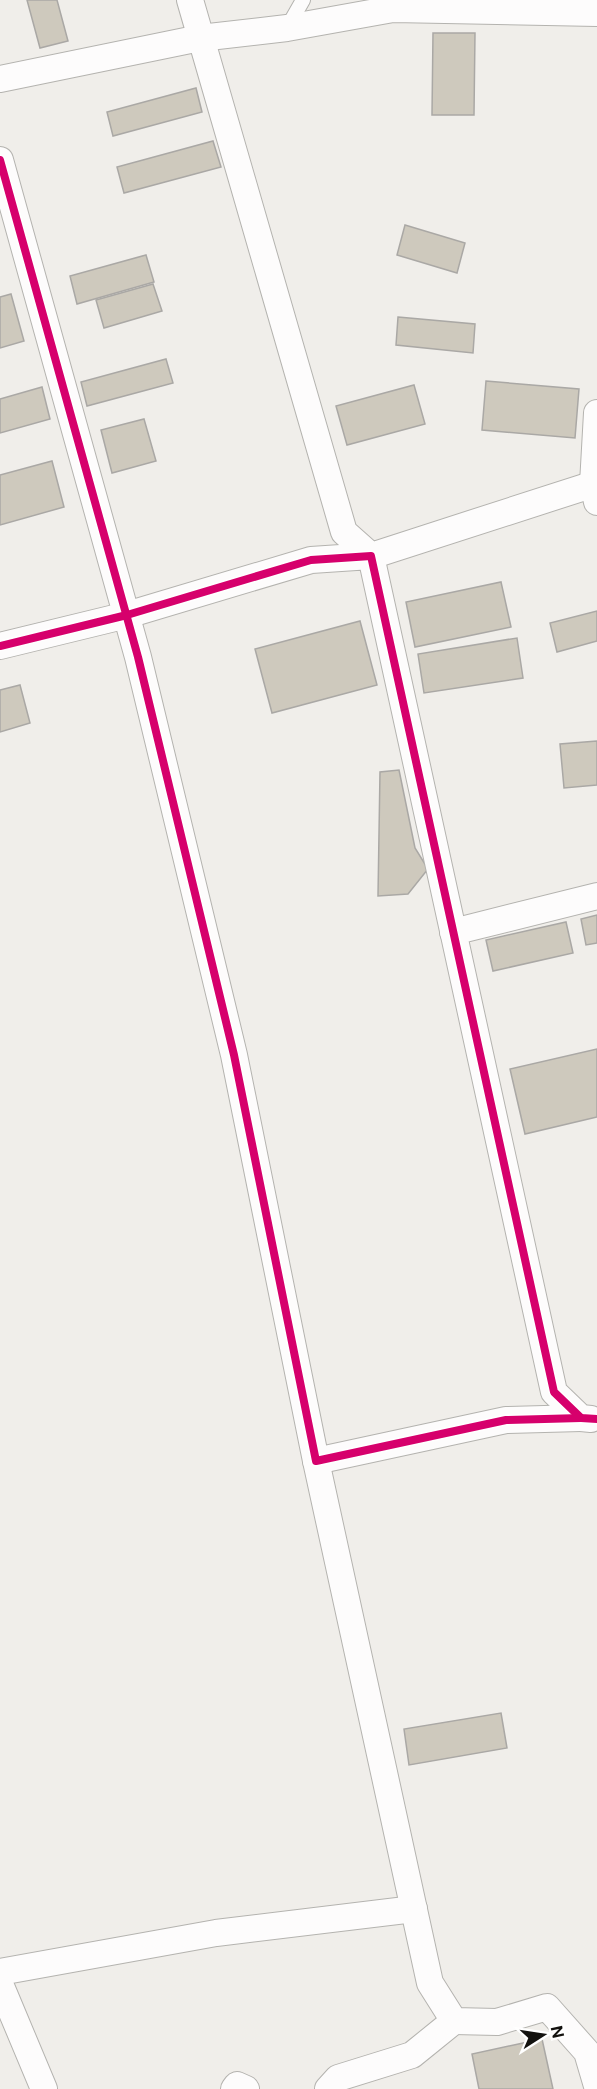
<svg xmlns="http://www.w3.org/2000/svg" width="597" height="2089" viewBox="0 0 597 2089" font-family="'Public Sans',sans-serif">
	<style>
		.building { fill: #cec9bd; stroke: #aaa8a5; stroke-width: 1.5 }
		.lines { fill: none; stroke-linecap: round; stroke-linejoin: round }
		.lane-casing { stroke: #b4b3af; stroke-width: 16 }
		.street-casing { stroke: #b4b3af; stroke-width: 28 }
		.lane { stroke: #fdfcfc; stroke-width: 14 }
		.street { stroke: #fdfcfc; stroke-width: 26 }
		.cycleway-casing { stroke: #fff; stroke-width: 11 }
		.cycleway { stroke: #d6006c; stroke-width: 8 }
	</style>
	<rect width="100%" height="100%" fill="#f0eeea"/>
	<g class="building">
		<path d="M27 0H57L68 41 40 48Z"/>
		<path d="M433 33H475L474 115H432Z"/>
		<path d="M196 88 202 112 113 136 107 112Z"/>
		<path d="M213 141 221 167 124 193 117 167Z"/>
		<path d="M405 225 465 243 457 273 397 255Z"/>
		<path d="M146 255 154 282 77 304 70 276Z"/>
		<path d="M153 284 162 311 104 328 96 300Z"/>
		<path d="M11 294 24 341 0 348V297Z"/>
		<path d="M398 317 475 324 473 353 396 345Z"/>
		<path d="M166 359 173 383 87 406 81 382Z"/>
		<path d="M486 381 579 389 575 438 482 430Z"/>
		<path d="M414 385 425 424 347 445 336 406Z"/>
		<path d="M42 387 50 419 0 433V399Z"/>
		<path d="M144 419 156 461 112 473 101 430Z"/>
		<path d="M52 461 64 507 0 525V475Z"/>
		<path d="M501 582 511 627 415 647 406 602Z"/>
		<path d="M597 611V641L557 652 550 623Z"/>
		<path d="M360 621 377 685 272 713 255 649Z"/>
		<path d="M517 638 523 678 424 693 418 654Z"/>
		<path d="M20 685 30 723 0 732V690Z"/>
		<path d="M597 741V785L564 788 560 744Z"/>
		<path d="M399 770 415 848 428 869 408 894 378 896 380 772Z"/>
		<path d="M597 915V943L586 945 581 919Z"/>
		<path d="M566 922 573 953 493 971 486 940Z"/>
		<path d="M597 1049V1117L525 1134 510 1069Z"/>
		<path d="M501 1713 507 1748 409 1765 404 1729Z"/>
		<path d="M542 2039 553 2089H479L472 2054Z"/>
	</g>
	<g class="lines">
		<defs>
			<path id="lane" d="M287 28 303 0"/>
			<g id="street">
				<path d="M190 0 344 532 371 556 597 483"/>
				<path d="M0 79 200 38 287 28 393 9 597 13"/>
				<path d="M0 160 138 657 234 1055 316 1461 506 1420 581 1418"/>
				<path d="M597 413 593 484 597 502"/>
				<path d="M0 646 127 615 311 560 371 556 554 1392 581 1418 591 1419"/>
				<path d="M453 932 597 896"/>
				<path d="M316 1461 430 1983 454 2021 497 2022 547 2007 587 2052 597 2086"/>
				<path d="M0 1972 216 1933 414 1909"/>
				<path d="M0 1984 44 2089"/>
				<path d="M234 2089 237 2085 246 2089"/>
				<path d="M328 2089 338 2078 412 2055 454 2021"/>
			</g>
		</defs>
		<use href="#lane" class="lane-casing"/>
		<use href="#street" class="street-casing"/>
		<use href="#lane" class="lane"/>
		<use href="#street" class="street"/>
		<defs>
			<g id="cycleway">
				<path d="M0 160 138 657 234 1055 316 1461 506 1420 581 1418"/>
				<path d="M0 646 127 615 311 560 371 556 554 1392 581 1418 597 1419"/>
			</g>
		</defs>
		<use href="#cycleway" class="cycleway-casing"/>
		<use href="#cycleway" class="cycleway"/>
	</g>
	<g transform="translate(543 2035) rotate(78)" stroke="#ffffff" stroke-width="4.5" paint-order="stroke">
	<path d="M0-4.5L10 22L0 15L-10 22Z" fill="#13120f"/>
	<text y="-9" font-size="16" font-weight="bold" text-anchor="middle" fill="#13120f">N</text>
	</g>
</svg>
